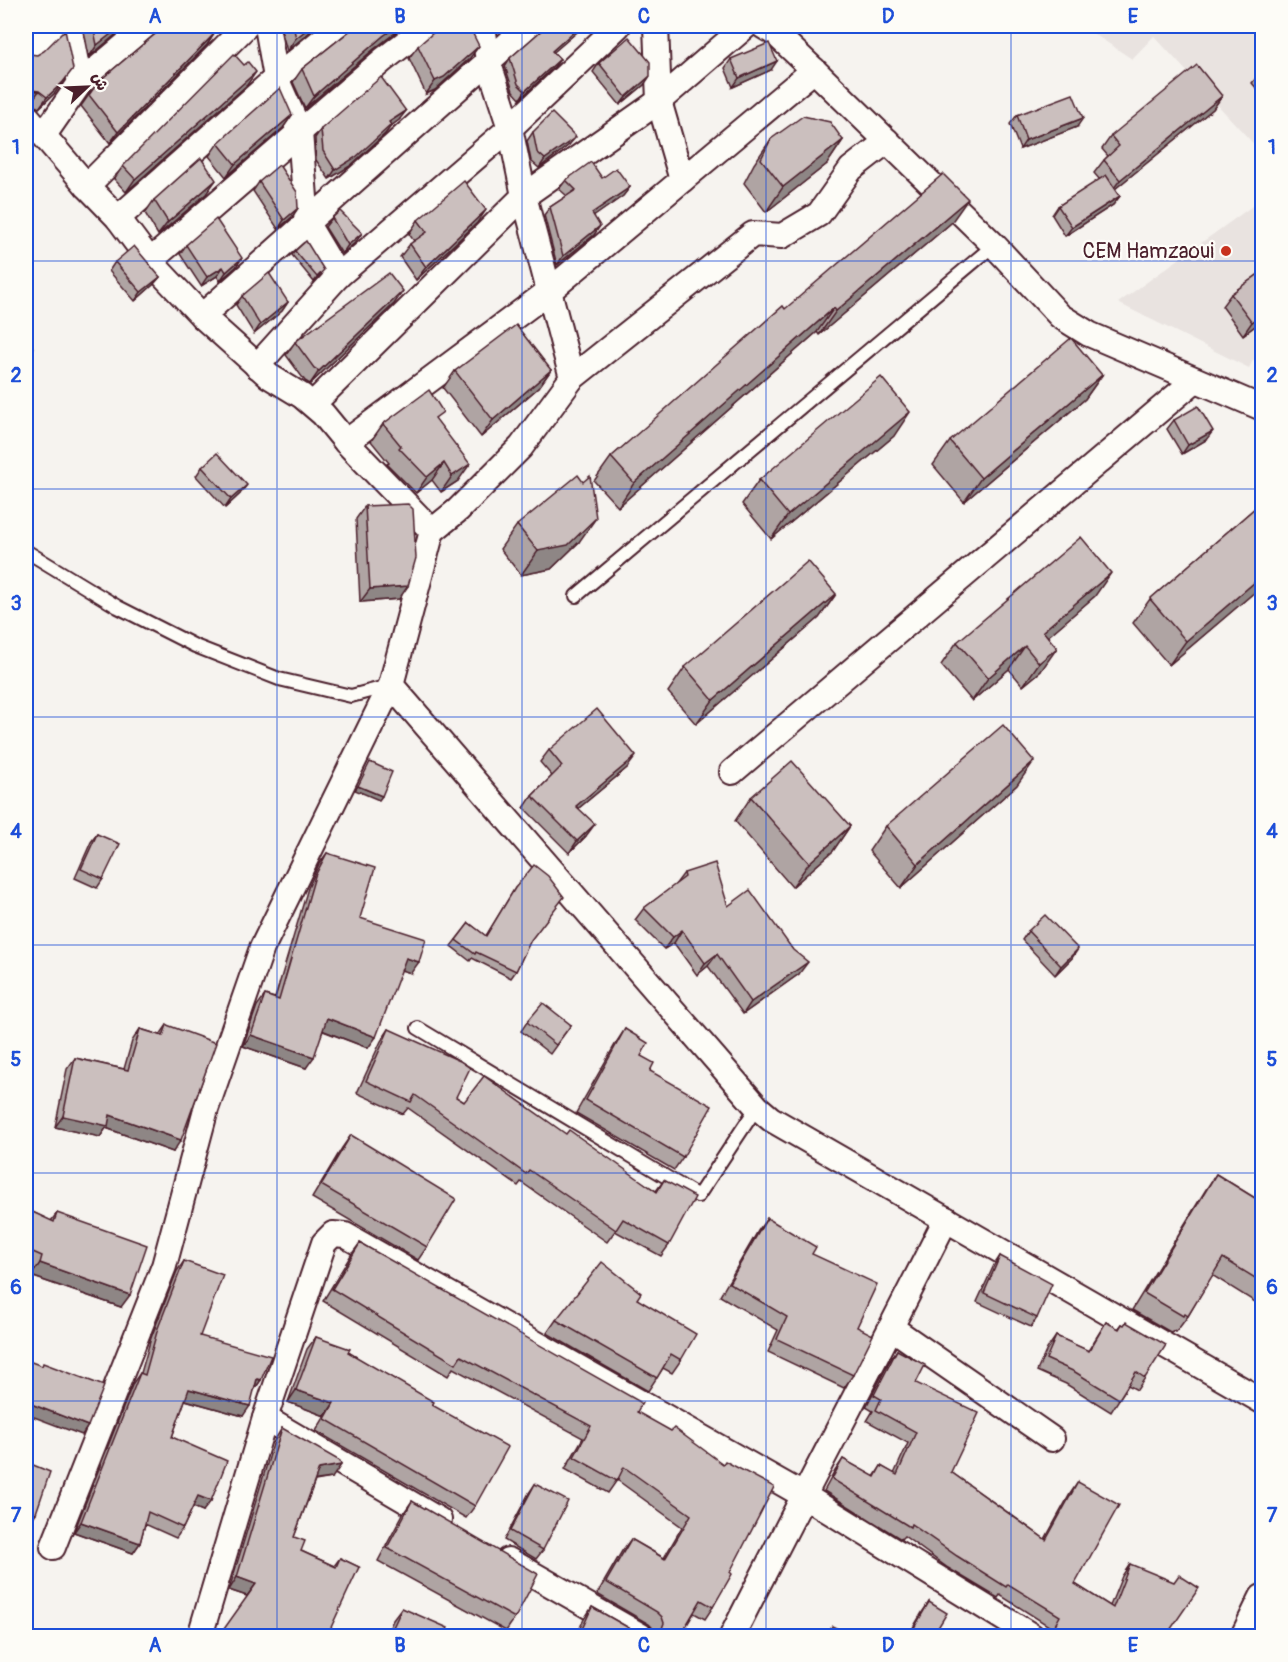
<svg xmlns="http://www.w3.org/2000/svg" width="1288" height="1662" viewBox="0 0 1288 1662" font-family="Pangolin,'Playpen Sans Arabic',sans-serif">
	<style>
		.built { fill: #e9e3e0 }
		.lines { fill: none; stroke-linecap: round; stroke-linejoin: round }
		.lane-casing { stroke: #4a1f2b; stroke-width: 16 }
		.street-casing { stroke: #4a1f2b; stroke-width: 28 }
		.lane { stroke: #fdfcf7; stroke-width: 12 }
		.street { stroke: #fdfcf7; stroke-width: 24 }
		.wall { fill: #afa4a3; stroke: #4a1f2b; stroke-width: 1.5 }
		.shaded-wall { fill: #8e8685; stroke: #4a1f2b; stroke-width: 1.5 }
		.building { fill: #cbbfbe; stroke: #4a1f2b; stroke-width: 1.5 }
		.grid { fill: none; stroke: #1d4ed8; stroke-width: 1.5; stroke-opacity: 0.55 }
		.poi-dot { fill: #c8321e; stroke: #fdfcf7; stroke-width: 2 }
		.labels { text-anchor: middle; stroke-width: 4.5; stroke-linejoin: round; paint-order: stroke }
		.poi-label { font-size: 21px; fill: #4a1f2b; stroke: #fdfcf7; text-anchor: end }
		.neatline { fill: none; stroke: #1d4ed8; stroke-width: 2 }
		.grid-label { font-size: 20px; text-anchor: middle; font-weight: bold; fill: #1d4ed8 }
	</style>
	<rect width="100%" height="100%" fill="#f6f3ef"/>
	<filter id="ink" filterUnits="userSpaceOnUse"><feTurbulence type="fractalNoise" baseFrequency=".0167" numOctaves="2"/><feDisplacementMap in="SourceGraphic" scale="12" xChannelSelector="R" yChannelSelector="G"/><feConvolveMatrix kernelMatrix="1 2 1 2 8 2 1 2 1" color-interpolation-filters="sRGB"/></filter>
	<g filter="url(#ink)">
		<g class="built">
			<path d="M1082 26H1262V153L1154 36 1132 59Z"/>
			<path d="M1262 199V363L1253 360 1249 368 1118 303Z"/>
		</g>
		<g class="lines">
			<defs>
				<g id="lane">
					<path d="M26 551 118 607 195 646 279 679 351 696 389 686"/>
					<path d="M576 596 994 245"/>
					<path d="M418 1028 698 1196 757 1107"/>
				</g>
				<g id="street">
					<path d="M69 26 80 83"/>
					<path d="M267 26 276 78 300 132 307 224 338 276"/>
					<path d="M483 26 488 61 510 128 524 196 572 378"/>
					<path d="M656 26 659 101 682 180"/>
					<path d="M763 26 776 34 814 70 994 245 1060 316 1089 334 1262 408"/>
					<path d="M26 52 52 26"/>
					<path d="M26 115 87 186 118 218 150 261 202 316 269 376 302 396 323 414 346 442 432 531"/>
					<path d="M44 135 80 83 148 26"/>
					<path d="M87 186 246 26"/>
					<path d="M118 218 276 78 339 26"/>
					<path d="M150 261 383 60 427 26"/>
					<path d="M202 316 528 26"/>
					<path d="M257 366 338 276 510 128 618 26"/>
					<path d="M313 404 524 196 659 101 746 26"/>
					<path d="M346 442 548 292 814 70"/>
					<path d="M391 685 757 1107 771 1119 1262 1401"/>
					<path d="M732 772 1195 380"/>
					<path d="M892 1328 1052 1439"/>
					<path d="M265 1418 439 1520"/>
					<path d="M53 1547 164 1266 206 1109 262 948 391 685 432 531 458 510 521 447 572 378 753 234 782 236 819 214 851 169 887 141"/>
					<path d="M508 1560 641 1636"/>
					<path d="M200 1636 265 1418 324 1243 333 1234 345 1235 803 1495 1032 1636"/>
					<path d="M732 1636C802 1497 876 1359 946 1219"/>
					<path d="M1243 1636 1262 1597"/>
				</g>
			</defs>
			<use href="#lane" class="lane-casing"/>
			<use href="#street" class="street-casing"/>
			<use href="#lane" class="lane"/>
			<use href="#street" class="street"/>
		</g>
		<g class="wall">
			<path d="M83 26H126L89 57Z"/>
			<path d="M162 26H207L214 34 207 45 110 143 81 106 98 82 162 28Z"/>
			<path d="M218 26H226L221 31Z"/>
			<path d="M280 26H317L287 51Z"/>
			<path d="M353 26H404L374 49 305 108 293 82 302 69 353 28Z"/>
			<path d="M542 26H584L553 52 560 59 554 67 520 99 513 91 505 66 510 58 542 30Z"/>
			<path d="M418 46 470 58 435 90 426 94 409 58Z"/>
			<path d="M26 52 55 93 39 108 31 102 26 101Z"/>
			<path d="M731 59 771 70 733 87 725 68Z"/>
			<path d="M599 63 644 85 620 105 593 72Z"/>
			<path d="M1263 69V96L1252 83Z"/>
			<path d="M247 85 126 192 114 179 123 166Z"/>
			<path d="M1222 96 1213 109 1115 189 1120 196 1113 205 1065 236 1052 215 1058 206 1100 180 1094 173 1104 160 1108 156 1102 149 1111 136Z"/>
			<path d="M292 115 283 128 226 177 209 156 218 143Z"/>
			<path d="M1017 115 1077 127 1020 149 1010 124Z"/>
			<path d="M399 120 391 126 385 134 350 166 329 179 316 160 315 138 321 129Z"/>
			<path d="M533 132 569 145 539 168 531 161 527 141Z"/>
			<path d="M771 139 843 140 827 164 766 212 744 183 754 164Z"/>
			<path d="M602 178 630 187 623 196 594 216V235L557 265 544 215 550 207 567 196 559 189 566 180Z"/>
			<path d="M259 182 298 208 292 217 278 229 253 191Z"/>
			<path d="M206 194 158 235 145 213 154 200Z"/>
			<path d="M332 218 356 242 342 254 325 227Z"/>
			<path d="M418 220 477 223 416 280 400 257 410 244 414 241 409 234Z"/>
			<path d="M951 223 819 335 817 332 618 507 594 481 611 457 785 309Z"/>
			<path d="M186 245 236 267 220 281 217 276 201 286 180 254Z"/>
			<path d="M295 251 320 274 314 282 292 255Z"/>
			<path d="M115 262 160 277 153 285 135 301 109 271Z"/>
			<path d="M1263 271V320L1243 335 1222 306 1231 294Z"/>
			<path d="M242 296 288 302 282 311 254 334 236 305Z"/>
			<path d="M394 304 310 384 305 381 286 355 295 342Z"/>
			<path d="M551 370 539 387 481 437 443 388 455 371Z"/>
			<path d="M1102 375 1085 399 964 502 933 465 950 441Z"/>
			<path d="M1174 420 1206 440 1182 454 1167 429Z"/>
			<path d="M436 421 458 481 441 492 432 480 416 493 387 464 389 463 371 441 383 424Z"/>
			<path d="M894 436 771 539 742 504 759 480Z"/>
			<path d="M202 467 240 494 225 508 196 476Z"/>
			<path d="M1263 501V585L1169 665 1133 623 1150 599Z"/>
			<path d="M365 506 399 599 360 602 356 519Z"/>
			<path d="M517 525 579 542 551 569 521 575 500 549Z"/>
			<path d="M836 594 819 618 696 724 668 692 685 667Z"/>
			<path d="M1095 596 1048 636 1041 671 1023 686 1009 669 972 701 941 665 957 642Z"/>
			<path d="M549 750 627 768 579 808 586 836 569 853 524 808 532 796 552 776 540 762Z"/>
			<path d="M1017 785 901 888 869 851 886 826Z"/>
			<path d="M751 797 850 826 833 851 792 887 735 821Z"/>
			<path d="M97 834 103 879 97 888 75 878 91 842Z"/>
			<path d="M327 853 360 918 411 973 401 970 368 1048 323 1031 306 1068 243 1046 257 1006 265 995 275 998 308 888 319 864Z"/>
			<path d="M684 873 728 906 799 974 743 1014 708 966 697 975 674 943 664 949 635 920 644 908 675 885Z"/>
			<path d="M515 888 530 941 516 971 511 978 472 958 470 961 451 946 469 923 486 936Z"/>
			<path d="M1028 931 1072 958 1055 975 1022 940Z"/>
			<path d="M527 1022 571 1025 550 1054 521 1031Z"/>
			<path d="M167 1025 173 1152 106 1128 100 1137 55 1127 67 1069 75 1058 124 1069 132 1041 140 1029 160 1035Z"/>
			<path d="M389 1029 456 1097 464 1102 566 1134 656 1191 664 1180 669 1245 661 1256 615 1231 607 1242 521 1182 518 1186 408 1108 403 1114 357 1093 381 1041Z"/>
			<path d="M625 1029 650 1071 683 1157 674 1170 576 1113 616 1043Z"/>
			<path d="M351 1135 427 1247 418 1260 312 1198 342 1148Z"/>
			<path d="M1216 1174 1263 1203V1307L1212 1275 1188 1316 1176 1332 1173 1331 1172 1333 1132 1310 1205 1191Z"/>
			<path d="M26 1209 51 1221 57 1213 121 1307 31 1276 34 1269 26 1265Z"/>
			<path d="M767 1218 812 1254 857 1327 853 1375 844 1388 768 1352 778 1330 720 1296 758 1231Z"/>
			<path d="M360 1243 637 1412 730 1572 713 1607 705 1619 694 1613 680 1636H655L654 1629 649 1624 597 1594 622 1551 631 1539 664 1558 682 1527 617 1480 608 1493 565 1469 583 1438 453 1368 448 1376 323 1301 351 1255Z"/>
			<path d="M1000 1256 1037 1318 1031 1327 977 1302 994 1265Z"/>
			<path d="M184 1261 200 1336 261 1380 254 1390 243 1416 185 1400 172 1437 203 1511 193 1507 183 1528 176 1538 145 1524 140 1543 133 1553 74 1532 133 1383 140 1373H141L151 1338 177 1271Z"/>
			<path d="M637 1299 681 1360 672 1373 663 1368 648 1391 547 1333 556 1320Z"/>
			<path d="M1106 1322 1118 1329 1122 1324 1145 1378 1137 1390 1128 1385 1111 1412 1066 1384 1037 1371 1047 1349 1056 1336 1088 1351Z"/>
			<path d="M316 1337 348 1352 432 1405 475 1506 466 1518 316 1431 325 1416 288 1402 307 1349Z"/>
			<path d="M897 1350 916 1383 951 1472 1045 1539 1070 1494 1078 1482 1075 1584 1110 1606 1122 1576 1130 1564 1166 1636H1048L1052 1628 1000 1595 998 1598 948 1568 904 1536 901 1539 824 1491 835 1471 843 1459 874 1477 881 1466 894 1474 908 1443 867 1421 873 1411 866 1407 889 1362Z"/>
			<path d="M282 1428 332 1478 315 1481 294 1537 301 1551 334 1566 340 1558 359 1567 247 1596 229 1590 274 1441Z"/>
			<path d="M535 1484 543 1550 536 1559 504 1540 529 1493Z"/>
			<path d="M412 1501 515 1618 506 1631 378 1561 403 1514Z"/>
			<path d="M929 1602 933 1636H908L923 1611Z"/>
			<path d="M592 1607 643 1636H576L584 1619Z"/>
			<path d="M402 1608 445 1635 447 1636H386L393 1620Z"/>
		</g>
		<g class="shaded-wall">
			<path d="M29 26H32L26 32V29Z"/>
			<path d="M121 26H126L89 57 97 45Z"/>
			<path d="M311 26H317L287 51 296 38Z"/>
			<path d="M397 26H404L374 49 305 108 314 96 383 36Z"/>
			<path d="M580 26H584L547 58 552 51Z"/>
			<path d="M214 34 207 45 110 143 118 132Z"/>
			<path d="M479 46 470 58 435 90 426 94 435 81Z"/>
			<path d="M560 59 554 67 520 99 525 91Z"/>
			<path d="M777 61 771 70 733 87 739 78Z"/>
			<path d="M256 72 247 85 126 192 135 179Z"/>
			<path d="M650 76 644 85 620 105 626 97Z"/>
			<path d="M63 82 55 93 39 108 47 97Z"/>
			<path d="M31 90 39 91 31 102 26 101V98Z"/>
			<path d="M1222 96 1213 109 1110 193 1120 180Z"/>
			<path d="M406 111 399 120 391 126 385 134 350 166 329 179 335 170 389 122Z"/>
			<path d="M292 115 283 128 226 177 235 164Z"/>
			<path d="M1083 118 1077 127 1020 149 1026 140Z"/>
			<path d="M576 137 569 145 539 168 545 159Z"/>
			<path d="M843 140 827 164 766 212 783 187Z"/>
			<path d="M216 180 206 194 158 235 168 222Z"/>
			<path d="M630 187 623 196 586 222 592 213Z"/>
			<path d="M1120 196 1113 205 1065 236 1072 227Z"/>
			<path d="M968 199 951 223 819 335 836 311Z"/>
			<path d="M298 208 292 217 278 229 284 220Z"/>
			<path d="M486 210 477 223 416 280 426 267Z"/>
			<path d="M600 226 594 235 557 265 563 256Z"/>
			<path d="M362 233 356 242 342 254 348 245Z"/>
			<path d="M242 258 236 267 220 281 226 272Z"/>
			<path d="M223 267 217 276 201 286 207 277Z"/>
			<path d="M160 277 153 285 135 301 141 292Z"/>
			<path d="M403 291 394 304 310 384 319 371Z"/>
			<path d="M288 302 282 311 254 334 260 325Z"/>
			<path d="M834 308 817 332 618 507 634 483Z"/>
			<path d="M1263 314V320L1243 335 1252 322Z"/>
			<path d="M33 349 26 360V351Z"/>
			<path d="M551 370 539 387 481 437 493 420Z"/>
			<path d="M1102 375 1085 399 964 502 981 478Z"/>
			<path d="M910 412 894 436 771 539 788 515Z"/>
			<path d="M1213 431 1206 440 1182 454 1188 445Z"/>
			<path d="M444 463 432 480 416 493 427 477Z"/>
			<path d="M470 464 458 481 441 492 452 476Z"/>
			<path d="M247 485 240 494 225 508 231 499Z"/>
			<path d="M596 518 579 542 551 569 521 575 538 551Z"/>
			<path d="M1111 573 1095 596 1030 652 1043 631Z"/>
			<path d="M1263 575V585L1169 665 1186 641Z"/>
			<path d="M408 586 399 599 360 602 370 589Z"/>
			<path d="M836 594 819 618 696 724 713 700Z"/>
			<path d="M1025 646 1009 669 972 701 988 678Z"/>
			<path d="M1057 648 1041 671 1023 686 1039 663Z"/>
			<path d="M636 756 627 768 568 817 576 806Z"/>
			<path d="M1034 761 1017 785 901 888 918 864Z"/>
			<path d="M358 786 382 796 379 800 355 790Z"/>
			<path d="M595 824 586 836 569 853 577 841Z"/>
			<path d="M850 826 833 851 792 887 809 863Z"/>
			<path d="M682 930 674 943 664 949 673 937Z"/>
			<path d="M1078 949 1072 958 1055 975 1061 966Z"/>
			<path d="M717 954 708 966 697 975 705 963Z"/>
			<path d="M406 958 419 962 411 973 398 969Z"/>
			<path d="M808 962 799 974 743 1014 751 1002Z"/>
			<path d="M327 1018 376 1037 368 1048 319 1029Z"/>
			<path d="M251 1035 314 1057 306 1068 243 1046Z"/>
			<path d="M110 1115 181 1140 173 1152 106 1128 100 1137 55 1127 63 1116Z"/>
			<path d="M40 1263 130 1295 121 1307 31 1276Z"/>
			<path d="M257 1379 261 1380 254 1390Z"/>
			<path d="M189 1389 250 1406 243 1416 182 1399Z"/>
			<path d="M296 1390 334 1403 325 1416 288 1402Z"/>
			<path d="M26 1402 88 1426 82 1435 26 1414Z"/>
			<path d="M341 1465 332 1478 310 1481 319 1469Z"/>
			<path d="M198 1496 211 1501 203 1511 191 1506Z"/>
			<path d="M26 1509 36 1513 30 1522 26 1520Z"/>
			<path d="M81 1522 140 1543 133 1553 74 1532Z"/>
			<path d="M237 1577 256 1584 247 1596 229 1590Z"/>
		</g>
		<g class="building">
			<path d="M93 26H121L97 45Z"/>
			<path d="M165 26H207L214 34 118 132 89 95 98 82Z"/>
			<path d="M293 26H311L296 38Z"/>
			<path d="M356 26H397L383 36 314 96 302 69Z"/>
			<path d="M441 26H469L479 46 444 77 435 81 418 46Z"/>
			<path d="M545 26H580L552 51 560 59 525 91 518 84 510 58 543 29Z"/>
			<path d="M65 30 73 69 63 82 47 97 39 91 31 90 26 84V52L30 54 37 55 44 51Z"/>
			<path d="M629 37 650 62V76L626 97 599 63Z"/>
			<path d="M769 43 777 61 739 78 731 59Z"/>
			<path d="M234 54 244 65 248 62 256 72 135 179 123 166Z"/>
			<path d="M1197 65 1222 96 1120 180 1104 160 1119 146 1111 136Z"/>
			<path d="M381 77 406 111 389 122 391 125 356 157 335 170 323 151 321 129Z"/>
			<path d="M280 88 292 115 235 164 218 143Z"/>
			<path d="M1073 94 1083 118 1026 140 1017 115Z"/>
			<path d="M552 113 576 137 545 159 537 152 533 132Z"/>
			<path d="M803 116 830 122 843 140 783 187 761 159 771 139Z"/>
			<path d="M201 158 216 180 168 222 154 200Z"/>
			<path d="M591 162 602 178 616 168 630 187 592 213 600 226 563 256 550 207 576 190 566 180Z"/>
			<path d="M279 165 297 192 298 208 284 220 259 182Z"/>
			<path d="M943 174 968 199 836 311 834 308 634 483 611 457 783 306 785 309Z"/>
			<path d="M1106 175 1120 196 1072 227 1058 206Z"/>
			<path d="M464 181 486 210 426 267 410 244 427 232 418 220Z"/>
			<path d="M340 211 362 233 348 245 332 218Z"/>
			<path d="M216 219 242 258 226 272 223 267 207 277 186 245Z"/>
			<path d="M306 241 324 270 317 277 295 251Z"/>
			<path d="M134 246 160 277 141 292 115 262Z"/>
			<path d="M1263 271V314L1252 322 1231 294Z"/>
			<path d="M269 273 288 302 260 325 242 296Z"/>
			<path d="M389 273 403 291 319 371 314 368 295 342Z"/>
			<path d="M26 321 33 349 26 351Z"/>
			<path d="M516 325 551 370 493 420 455 371Z"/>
			<path d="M1071 338 1102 375 981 478 950 441Z"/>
			<path d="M881 377 910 412 788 515 759 480Z"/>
			<path d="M429 390 443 412 435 418 470 464 452 476 444 463 427 477 399 448 401 446 383 424Z"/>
			<path d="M1198 406 1213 431 1188 445 1174 420Z"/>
			<path d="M217 453 247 485 231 499 202 467Z"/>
			<path d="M578 475 583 482 590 476 596 518 568 545 538 551 517 525Z"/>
			<path d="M1263 501V575L1186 641 1150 599Z"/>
			<path d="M408 504 413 509 416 558 408 586 370 589 365 506Z"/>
			<path d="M1081 537 1111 573 1043 631 1057 648 1039 663 1025 646 988 678 957 642Z"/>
			<path d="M808 561 836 594 713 700 685 667Z"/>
			<path d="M597 709 636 756 576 806 595 824 577 841 532 796 562 766 549 750Z"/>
			<path d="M1003 725 1034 761 918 864 886 826Z"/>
			<path d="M792 761 850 826 809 863 751 797Z"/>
			<path d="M370 762 392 772 382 796 358 786Z"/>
			<path d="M97 834 120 844 103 879 81 869Z"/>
			<path d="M327 853 375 868 360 918 426 939 419 962 406 958 376 1037 327 1018 314 1057 251 1035 265 995 279 1000 315 876Z"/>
			<path d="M715 863 728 906 750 890 793 950 808 962 751 1002 717 954 705 963 682 930 673 937 644 908 685 877 684 873Z"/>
			<path d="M534 865 548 876 564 897 531 940 516 971 476 952 475 954 456 940 469 923 486 936 515 888Z"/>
			<path d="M1045 915 1078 949 1061 966 1028 931Z"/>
			<path d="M543 1003 571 1025 556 1045 527 1022Z"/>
			<path d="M167 1025 216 1043 181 1140 110 1115 108 1126 63 1116 75 1058 128 1070 140 1029 163 1036Z"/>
			<path d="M389 1029 460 1061 470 1068 456 1097 464 1102 484 1076 566 1134 569 1130 657 1192 664 1180 695 1197 669 1245 623 1219 616 1230 529 1170 526 1174 415 1095 411 1102 366 1081Z"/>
			<path d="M625 1029 648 1043 641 1056 654 1063 650 1071 712 1106 683 1157 586 1100Z"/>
			<path d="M351 1135 456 1199 427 1247 321 1185Z"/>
			<path d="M1216 1174 1263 1203V1283L1223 1258 1188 1316 1185 1314 1183 1316 1144 1293Z"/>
			<path d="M26 1209 54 1222 57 1213 147 1245 130 1295 40 1263 42 1256 26 1249Z"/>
			<path d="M767 1218 816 1247 812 1254 877 1284 857 1327 873 1335 853 1375 777 1339 787 1317 729 1283Z"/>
			<path d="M360 1243 642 1403 637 1412 671 1431 674 1428 723 1464 725 1461 774 1487 730 1572 732 1574 713 1607 701 1600 680 1636H656L661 1631 664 1623 662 1617 657 1612 606 1582 631 1539 665 1559 691 1515 624 1467 617 1481 574 1457 591 1426 461 1356 456 1364 332 1289Z"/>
			<path d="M1000 1256 1052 1284 1037 1318 984 1293Z"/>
			<path d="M184 1261 223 1275 200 1336 271 1356 261 1380 257 1379 250 1406 189 1389 172 1437 227 1461 211 1501 198 1496 183 1528 148 1512 140 1543 81 1522 140 1373 145 1375 158 1328Z"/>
			<path d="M602 1262 641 1293 637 1299 696 1334 681 1360 671 1354 657 1378 556 1320Z"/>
			<path d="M1106 1322 1119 1329 1122 1324 1124 1325 1126 1322 1166 1345 1145 1378 1136 1372 1119 1399 1075 1372 1046 1359 1056 1336 1089 1351Z"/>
			<path d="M316 1337 350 1349 348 1352 434 1402 432 1405 508 1447 475 1506 325 1419 334 1403 296 1390Z"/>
			<path d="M897 1350 925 1365 916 1383 979 1413 951 1472 1046 1540 1078 1482 1119 1505 1075 1584 1113 1608 1130 1564 1174 1582 1179 1575 1199 1588 1166 1636H1049L1060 1616 1008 1584 1006 1587 957 1556 911 1524 910 1527 832 1479 843 1459 875 1477 881 1466 897 1475 916 1432 876 1410 881 1399 874 1395Z"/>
			<path d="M26 1360 42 1366 43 1363 104 1386 88 1426 26 1402Z"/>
			<path d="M282 1428 340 1461 341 1465 319 1469 294 1537 305 1541 301 1551 336 1567 340 1558 359 1567 327 1636H219L256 1584 237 1577Z"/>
			<path d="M26 1462 50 1472 36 1513 26 1509Z"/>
			<path d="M535 1484 568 1501 543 1550 510 1531Z"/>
			<path d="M412 1501 538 1574 515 1618 387 1548Z"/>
			<path d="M26 1574 34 1577 26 1602Z"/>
			<path d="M929 1602 947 1613 933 1636H912L910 1635Z"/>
			<path d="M592 1607 643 1636H579Z"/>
			<path d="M402 1608 448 1628 445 1635 447 1636H389Z"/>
			<path d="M832 1626 852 1636H827Z"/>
		</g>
	</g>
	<path class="grid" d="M277 26V1636M522 26V1636M766 26V1636M1011 26V1636M26 261H1262M26 489H1262M26 717H1262M26 945H1262M26 1173H1262M26 1401H1262"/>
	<circle class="poi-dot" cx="1226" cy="251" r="6"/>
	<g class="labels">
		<g class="poi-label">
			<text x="1214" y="258">CEM Hamzaoui</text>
		</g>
	</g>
	<rect width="1288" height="1662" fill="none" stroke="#fdfcf7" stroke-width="66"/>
	<g transform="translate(87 87) rotate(67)" stroke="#fdfcf7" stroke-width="4.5" paint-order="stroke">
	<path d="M0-4.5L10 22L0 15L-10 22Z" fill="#4a1f2b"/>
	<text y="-9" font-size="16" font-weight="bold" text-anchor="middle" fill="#4a1f2b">ش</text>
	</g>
	<rect x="33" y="33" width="1222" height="1596" class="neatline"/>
	<g class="grid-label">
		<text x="155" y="23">A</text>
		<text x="400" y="23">B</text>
		<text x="644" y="23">C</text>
		<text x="888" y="23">D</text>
		<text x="1133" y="23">E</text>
		<text x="16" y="154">1</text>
		<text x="1272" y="154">1</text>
		<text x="16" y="382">2</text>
		<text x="1272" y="382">2</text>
		<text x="16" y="610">3</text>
		<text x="1272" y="610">3</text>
		<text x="16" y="838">4</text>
		<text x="1272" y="838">4</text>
		<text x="16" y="1066">5</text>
		<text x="1272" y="1066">5</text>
		<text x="16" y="1294">6</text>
		<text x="1272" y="1294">6</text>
		<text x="16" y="1522">7</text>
		<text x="1272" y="1522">7</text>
		<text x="155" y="1652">A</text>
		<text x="400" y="1652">B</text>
		<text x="644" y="1652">C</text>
		<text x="888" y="1652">D</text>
		<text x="1133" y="1652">E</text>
	</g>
</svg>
